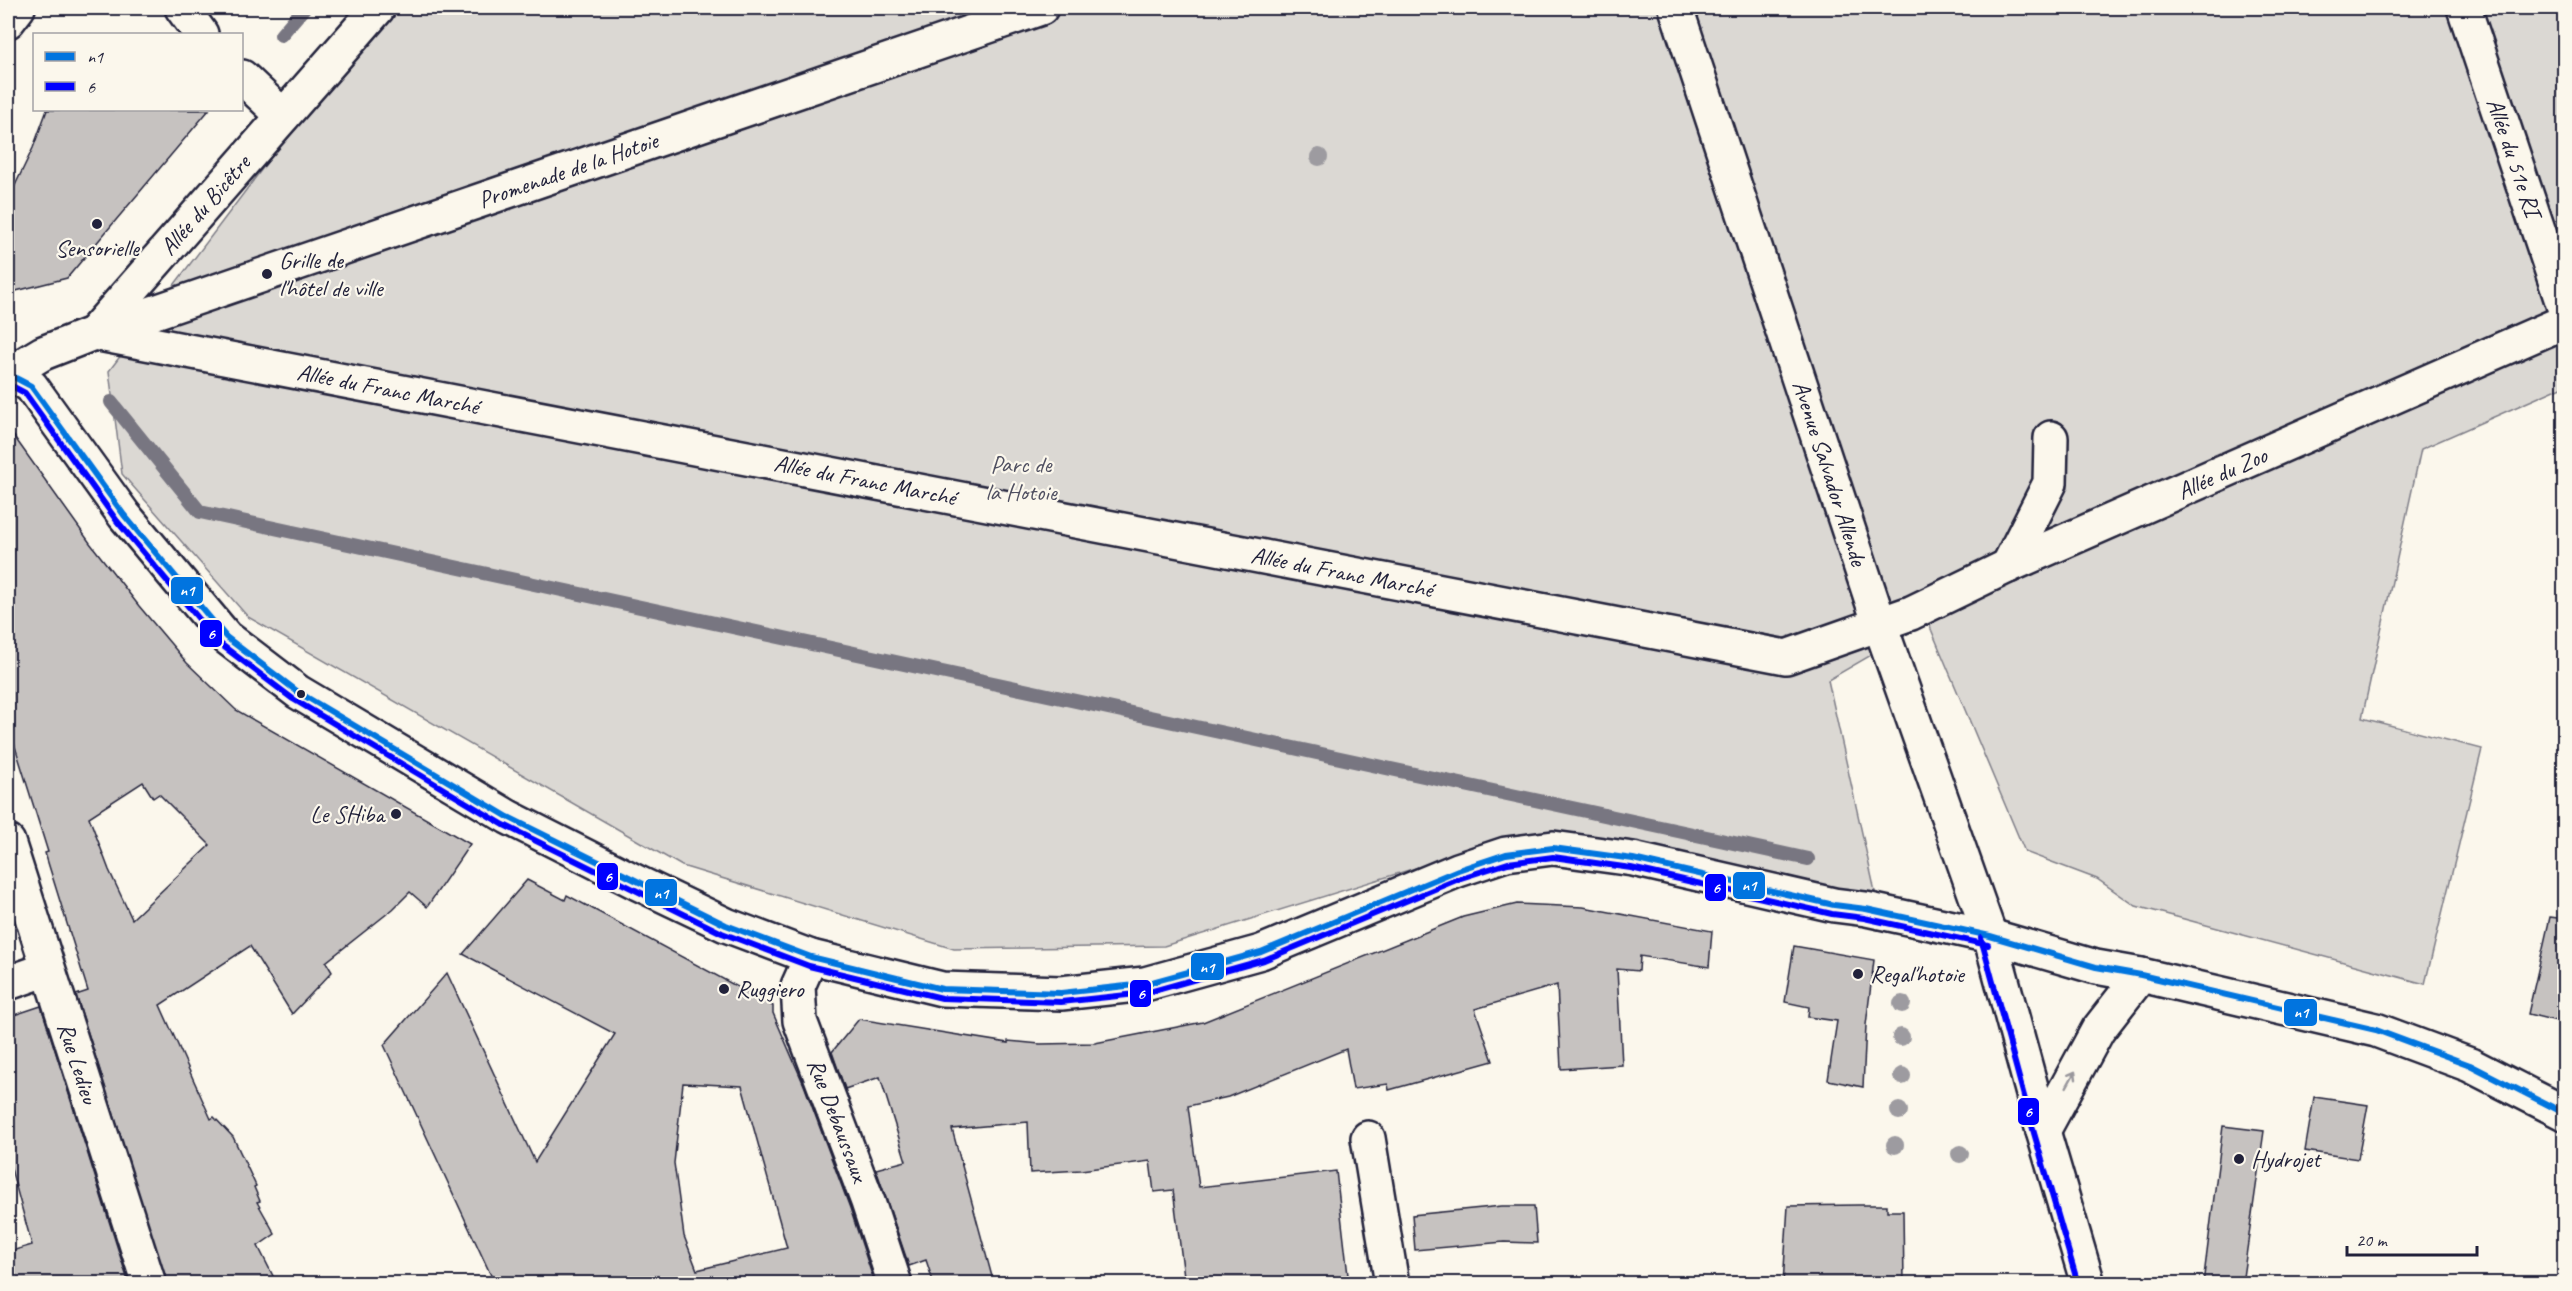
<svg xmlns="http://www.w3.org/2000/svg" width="2572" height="1291" viewBox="0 0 2572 1291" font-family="Caveat,sans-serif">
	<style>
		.green { fill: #dbd8d3; stroke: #7e7d87; stroke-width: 1.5 }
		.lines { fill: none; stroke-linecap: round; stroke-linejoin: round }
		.stream { stroke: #787681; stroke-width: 14 }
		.building { fill: #c6c2c0; stroke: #22223b; stroke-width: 1.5; fill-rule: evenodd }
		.minor-casing { stroke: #22223b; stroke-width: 38 }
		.minor { stroke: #fbf7ec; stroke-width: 33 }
		.bus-1-casing { stroke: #fbf7ec; stroke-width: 10 }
		.bus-2-casing { stroke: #fbf7ec; stroke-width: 10 }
		.bus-1 { stroke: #0174df; stroke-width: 6 }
		.bus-2 { stroke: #00f; stroke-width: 6 }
		.tree { fill: #9d9ba0 }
		.oneway { stroke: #99979c }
		.poi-dot { fill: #22223b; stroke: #fbf7ec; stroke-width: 2 }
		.labels { text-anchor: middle; stroke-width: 4.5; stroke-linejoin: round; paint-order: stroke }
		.street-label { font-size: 24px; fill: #22223b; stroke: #fbf7ec }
		.poi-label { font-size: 24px; fill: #22223b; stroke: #fbf7ec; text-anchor: start }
		.park-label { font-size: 24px; fill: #505061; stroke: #fbf7ec }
		.line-badge { stroke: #fbf7ec; stroke-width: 2 }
		.badge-label { font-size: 16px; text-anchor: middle; font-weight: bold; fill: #fff }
	</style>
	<rect width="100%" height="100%" fill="#fbf7ec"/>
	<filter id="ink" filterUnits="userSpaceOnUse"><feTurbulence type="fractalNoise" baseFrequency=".0167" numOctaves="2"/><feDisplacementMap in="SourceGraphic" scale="12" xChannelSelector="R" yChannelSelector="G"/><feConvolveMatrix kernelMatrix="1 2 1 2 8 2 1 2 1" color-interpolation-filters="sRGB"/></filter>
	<g filter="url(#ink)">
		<path class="green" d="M396 8H2564V386L2421 449 2362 718 2482 749 2425 984 2136 906 2097 879 2025 852 1928 622 1828 680 1876 896 1525 834 1164 946 954 949 682 866 248 617 122 474 109 371 306 111Z"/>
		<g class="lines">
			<g class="stream">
				<path d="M281 35 304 8"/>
				<path d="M111 402 200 512 1808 859"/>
			</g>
		</g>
		<g class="building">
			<path d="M47 110H209L67 278 8 293V200L33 148Z"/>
			<path d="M8 428 90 543 139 606 187 663 236 710 470 844 427 907 410 892 393 909 326 962 332 972 292 1014 250 946 160 1005 211 1119 214 1117 233 1137 256 1186 254 1187 260 1201 257 1202 275 1234 258 1246 277 1284H167L76 995 88 991 45 853 48 852 8 724ZM143 782 153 798 159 794 210 845 132 919 109 870 89 817Z"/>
			<path d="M527 880 565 900 567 895 773 1006V1013L804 1085 850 1208 873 1278 855 1284H495L384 1045 447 973 535 1162 615 1034 463 954ZM683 1083 742 1086 787 1248 697 1270 684 1236 674 1163Z"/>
			<path d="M1517 904 1583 907 1712 931 1709 967 1640 956 1639 971 1617 969 1622 1065 1561 1069 1557 985 1475 1009 1493 1061 1389 1090 1388 1084 1353 1089 1346 1049 1228 1097 1188 1106 1199 1187 1336 1171 1349 1284H1185L1173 1190 1154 1192 1150 1161 1081 1170 1030 1173 1028 1122 952 1129 994 1284H934L926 1260 909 1266 876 1169 906 1161 880 1077 845 1089 832 1052 859 1019 1008 1043V1041L1040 1044 1095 1043 1203 1022 1463 917Z"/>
			<path d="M2550 917 2565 919V1023L2528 1014Z"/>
			<path d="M1794 946 1874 960 1866 1025 1863 1087 1828 1080 1837 1021 1808 1017 1809 1007 1785 1002Z"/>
			<path d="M41 1006 129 1284H8V1252L32 1245 8 1158V1017Z"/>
			<path d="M2314 1097 2368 1105 2358 1159 2305 1151Z"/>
			<path d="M2223 1126 2264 1131 2242 1284H2203Z"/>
			<path d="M1858 1205H1887V1211H1903L1904 1284H1783L1788 1206Z"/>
			<path d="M1502 1206H1534L1537 1243 1504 1242 1415 1250 1412 1215Z"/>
		</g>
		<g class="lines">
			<defs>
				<g id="minor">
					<path d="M182 8 201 34"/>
					<path d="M1676 8 1879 622 1990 936 2043 1131 2088 1284"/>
					<path d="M2464 8 2564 307"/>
					<path d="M8 21 18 8"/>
					<path d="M242 77 283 116"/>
					<path d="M95 331 378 8"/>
					<path d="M94 333 1786 657 1911 613 2008 566 2564 322"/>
					<path d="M10 373 31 386 124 515 226 637 298 692 508 817 638 883 726 925 811 957 942 989 1061 993 1145 984 1261 952 1458 870 1506 854 1553 848 1633 859 1834 905 1866 909 1990 936 2096 967 2141 975 2376 1030 2470 1065 2564 1113"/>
					<path d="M8 374 43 353 94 333 1041 8"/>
					<path d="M2008 566 2050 483 2051 438"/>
					<path d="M8 842 149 1284"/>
					<path d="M811 957 798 986 800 1021 868 1202 895 1284"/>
					<path d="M8 983 48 969"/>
					<path d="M2043 1131 2098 1030 2141 975"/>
					<path d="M1368 1138 1392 1284"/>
				</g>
			</defs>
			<use href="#minor" class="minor-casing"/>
			<use href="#minor" class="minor"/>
			<defs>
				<path id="bus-1" d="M8 374 31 386 124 515 226 637 298 692 508 817 726 925 811 957 942 989 1061 993 1145 984 1261 952 1458 870 1506 854 1553 848 1633 859 1834 905 1866 909 1990 936 2096 967 2141 975 2376 1030 2470 1065 2564 1113"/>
				<g id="bus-2">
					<path d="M8 384 25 393 117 521 219 643 293 699 504 825 722 933 809 966 942 998 1061 1002 1146 993 1264 960 1461 878 1508 863 1553 857 1631 868 1832 914 1864 918 1988 945"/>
					<path d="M1981 938 2034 1133 2078 1284"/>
				</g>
			</defs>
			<use href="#bus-1" class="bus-1-casing"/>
			<use href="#bus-2" class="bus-2-casing"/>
			<use href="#bus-1" class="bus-1"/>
			<use href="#bus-2" class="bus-2"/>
		</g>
		<g class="tree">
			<circle cx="1319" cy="157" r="9"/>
			<circle cx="1902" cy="1004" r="9"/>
			<circle cx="1901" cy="1037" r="9"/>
			<circle cx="1902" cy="1076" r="9"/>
			<circle cx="1899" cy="1111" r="9"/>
			<circle cx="1895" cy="1145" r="9"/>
			<circle cx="1960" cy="1154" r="9"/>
		</g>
		<defs><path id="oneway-shaft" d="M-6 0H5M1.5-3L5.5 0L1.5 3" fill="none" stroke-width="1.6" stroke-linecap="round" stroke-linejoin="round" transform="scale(1.5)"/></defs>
		<use class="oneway" href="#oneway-shaft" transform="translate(2071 1079) rotate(-61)"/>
	</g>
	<g class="poi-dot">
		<circle cx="97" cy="224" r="6"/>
		<circle cx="267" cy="274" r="6"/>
		<circle cx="301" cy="694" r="5"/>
		<circle cx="396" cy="814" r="6"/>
		<circle cx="1858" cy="974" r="6"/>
		<circle cx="724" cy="989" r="6"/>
		<circle cx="2239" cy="1159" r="6"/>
	</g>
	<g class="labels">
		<g class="street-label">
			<text transform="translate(2514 157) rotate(71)" y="8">Allée du 51e RI</text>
			<text transform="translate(568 170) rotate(-19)" y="8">Promenade de la Hotoie</text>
			<text transform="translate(205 205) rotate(-49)" y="8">Allée du Bicêtre</text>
			<text transform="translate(388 389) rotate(11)" y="8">Allée du Franc Marché</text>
			<text transform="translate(1830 473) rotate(72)" y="8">Avenue Salvador Allende</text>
			<text transform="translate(2222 473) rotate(-24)" y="8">Allée du Zoo</text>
			<text transform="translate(865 480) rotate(11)" y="8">Allée du Franc Marché</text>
			<text transform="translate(1342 572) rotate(11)" y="8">Allée du Franc Marché</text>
			<text transform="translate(78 1063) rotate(72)" y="8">Rue Ledieu</text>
			<text transform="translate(838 1120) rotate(69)" y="8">Rue Debaussaux</text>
		</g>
		<g class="poi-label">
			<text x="97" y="256" text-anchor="middle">Sensorielle</text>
			<text x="279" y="268">Grille de<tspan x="279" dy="28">l'hôtel de ville</tspan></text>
			<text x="384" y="822" text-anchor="end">Le SHiba</text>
			<text x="1870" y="982">Regal'hotoie</text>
			<text x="736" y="997">Ruggiero</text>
			<text x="2251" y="1167">Hydrojet</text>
		</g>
		<g class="park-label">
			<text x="1021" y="472">Parc de<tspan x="1021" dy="28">la Hotoie</tspan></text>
		</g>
	</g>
	<g class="line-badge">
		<rect x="170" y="576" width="34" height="29" rx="6" fill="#0174df"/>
		<rect x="199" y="619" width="24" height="29" rx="6" fill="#00f"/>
		<rect x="596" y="862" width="23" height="29" rx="6" fill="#00f"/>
		<rect x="1732" y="871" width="34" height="29" rx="6" fill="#0174df"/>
		<rect x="1704" y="873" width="23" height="29" rx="6" fill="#00f"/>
		<rect x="644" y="878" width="34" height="29" rx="6" fill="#0174df"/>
		<rect x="1190" y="952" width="35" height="29" rx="6" fill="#0174df"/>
		<rect x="1129" y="979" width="23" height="29" rx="6" fill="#00f"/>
		<rect x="2283" y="998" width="35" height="29" rx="6" fill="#0174df"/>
		<rect x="2017" y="1097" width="23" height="29" rx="6" fill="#00f"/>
	</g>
	<g class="badge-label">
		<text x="187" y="596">n1</text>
		<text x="211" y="639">6</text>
		<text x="608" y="882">6</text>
		<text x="1749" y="891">n1</text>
		<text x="1716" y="893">6</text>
		<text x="661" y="899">n1</text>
		<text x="1207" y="973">n1</text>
		<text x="1141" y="999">6</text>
		<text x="2301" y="1018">n1</text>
		<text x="2028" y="1117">6</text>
	</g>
	<rect width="2572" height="1291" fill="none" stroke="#fbf7ec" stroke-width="30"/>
	<rect x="15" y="15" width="2542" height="1261" fill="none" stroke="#22223b" stroke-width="2" filter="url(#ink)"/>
	<rect x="33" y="33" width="210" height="78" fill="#fbf7ec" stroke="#a4a2a5" stroke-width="1.5"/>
	<rect x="45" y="52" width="30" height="9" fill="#0174df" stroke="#a4a2a5" stroke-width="1.5"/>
	<text x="87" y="63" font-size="18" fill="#22223b">n1</text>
	<rect x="45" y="82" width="30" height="9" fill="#0000ff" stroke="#a4a2a5" stroke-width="1.5"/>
	<text x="87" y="93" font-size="18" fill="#22223b">6</text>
	<path d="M2347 1246v9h130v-9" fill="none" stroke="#22223b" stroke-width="3"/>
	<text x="2356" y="1246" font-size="18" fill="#22223b" stroke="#fbf7ec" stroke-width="4.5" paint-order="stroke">20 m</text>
</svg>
